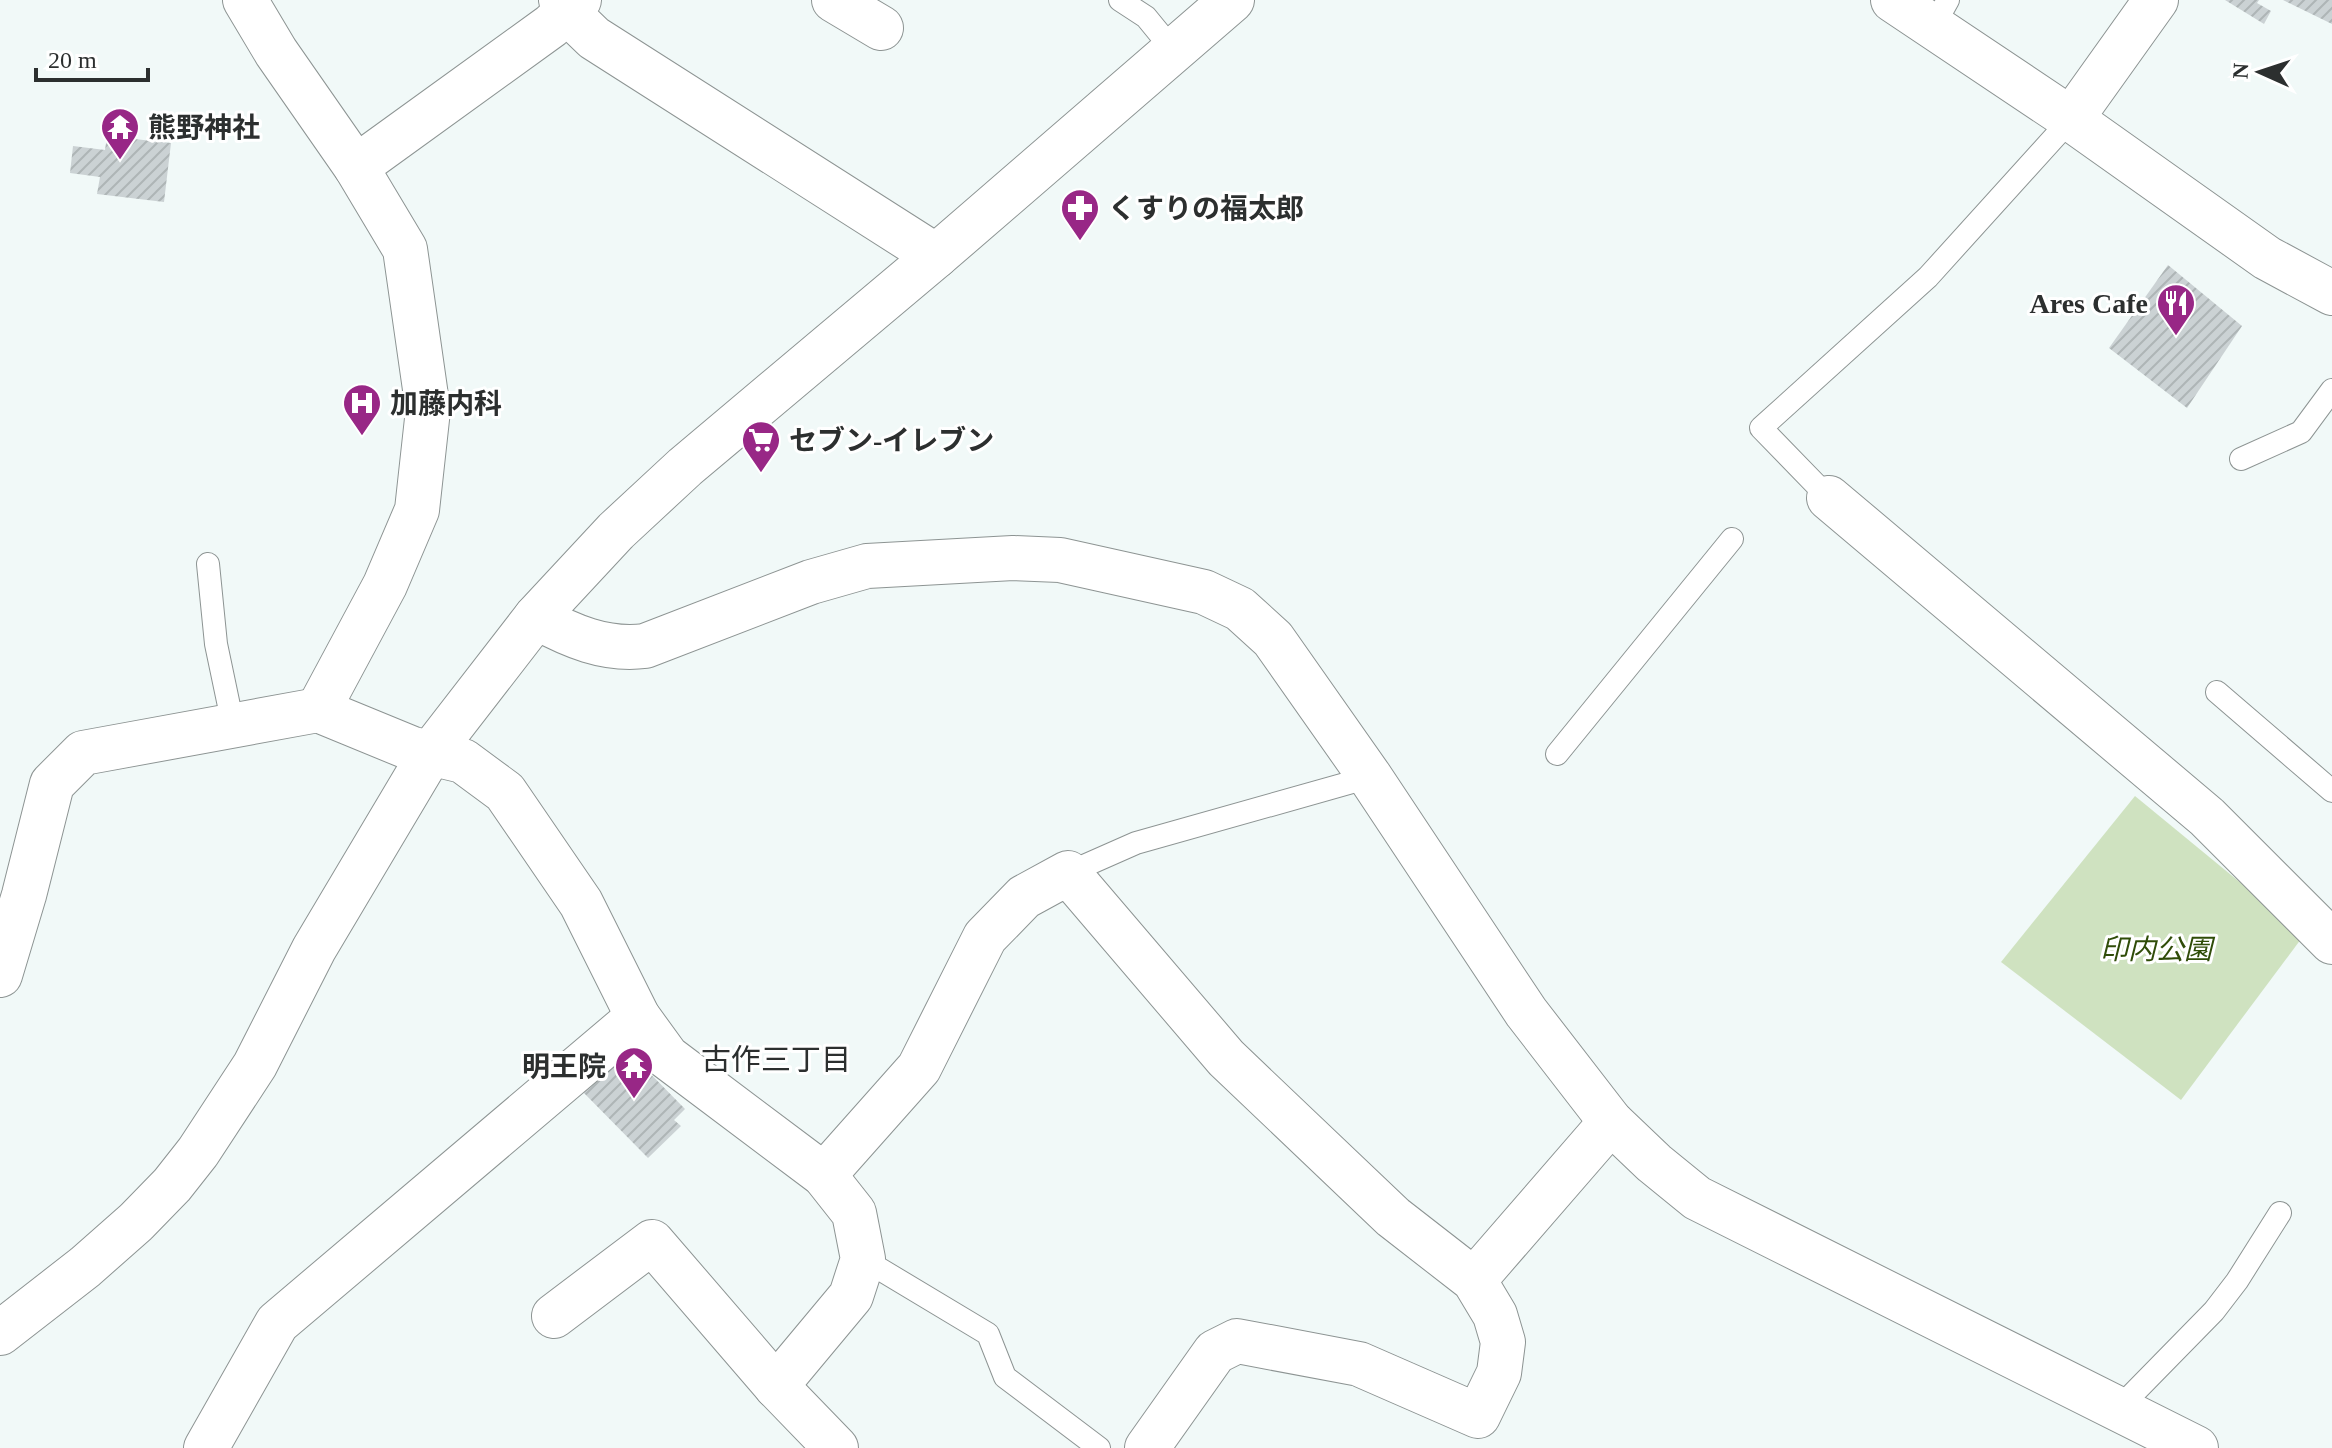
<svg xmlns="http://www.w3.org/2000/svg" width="2332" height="1448" viewBox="0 0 2332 1448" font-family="'Times New Roman','Noto Sans JP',serif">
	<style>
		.green { fill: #cfe2c0 }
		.building { fill: url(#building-hatch) }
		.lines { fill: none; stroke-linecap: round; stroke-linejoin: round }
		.service-casing { stroke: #8d9493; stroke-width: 24 }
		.minor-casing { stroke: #8d9493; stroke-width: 46 }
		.tertiary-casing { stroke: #8d9493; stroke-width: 46 }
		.service { stroke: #fff; stroke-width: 22 }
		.minor { stroke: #fff; stroke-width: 44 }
		.tertiary { stroke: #fff; stroke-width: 44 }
		.labels { text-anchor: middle; stroke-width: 6; stroke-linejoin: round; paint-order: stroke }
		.poi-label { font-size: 28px; font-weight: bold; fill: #2c2f2f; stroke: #fff; text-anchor: start }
		.park-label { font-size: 28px; font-style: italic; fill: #2f4c08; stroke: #fff }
		.neighbourhood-label { font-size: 30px; fill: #2c2f2f; stroke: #fff }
	</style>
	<defs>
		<pattern id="building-hatch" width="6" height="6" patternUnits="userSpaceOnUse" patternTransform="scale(2)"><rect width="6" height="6" fill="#cbd2d4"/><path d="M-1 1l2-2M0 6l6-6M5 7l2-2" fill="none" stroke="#aeb5b6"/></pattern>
	</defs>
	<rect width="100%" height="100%" fill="#f1f9f8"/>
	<path class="green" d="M2135 796 2304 935 2181 1100 2001 962Z"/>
	<g class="building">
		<path d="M2225 0H2259L2257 3 2271 11 2264 24Z"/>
		<path d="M2283 0H2332V24Z"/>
		<path d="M107 136 171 143 164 202 97 194 100 177 70 173 73 146 105 150Z"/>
		<path d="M2168 265 2242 326 2187 408 2109 348Z"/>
		<path d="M625 1048 685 1109 674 1120 681 1126 648 1158 582 1091Z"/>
	</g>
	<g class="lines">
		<defs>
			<g id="service">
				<path d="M1120 0 1146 17 1173 50"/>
				<path d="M1933 27 1948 0"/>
				<path d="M2241 459 2301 432 2332 390"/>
				<path d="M1829 498 1761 428 1928 277 2071 119"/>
				<path d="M208 564 216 644 233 725"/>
				<path d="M2217 692 2332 791"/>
				<path d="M1557 754 1732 539"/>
				<path d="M1068 873 1136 843 1370 777"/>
				<path d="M863 1259 988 1334 1005 1377 1099 1448"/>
				<path d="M2117 1410 2214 1311 2237 1281 2280 1213"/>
			</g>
			<g id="minor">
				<path d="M245 0 276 52 356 167 405 249 428 410 417 510 385 585 318 710"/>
				<path d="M834 0 881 28"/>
				<path d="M1893 0 2071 119 2267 258 2332 293"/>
				<path d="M2071 119 2156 0"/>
				<path d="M356 167 551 26 579 0"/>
				<path d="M1829 498 2207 817 2332 942"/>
				<path d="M536 617C571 636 605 651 645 646L811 582 867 566 1013 558 1060 560 1204 592 1240 609 1273 639 1370 777 1526 1012 1611 1122 1654 1163 1697 1198 2196 1448"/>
				<path d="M0 975 24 895 52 784 83 753 318 710 413 749 463 761 505 792 581 903 638 1017 667 1057 824 1175 854 1213 863 1259 851 1296 776 1386"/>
				<path d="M824 1175 919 1068 985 937 1024 897 1068 873 1226 1058 1393 1217 1474 1280 1495 1315 1503 1342 1499 1373 1478 1416 1359 1364 1237 1341 1215 1352 1147 1448"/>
				<path d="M1474 1280 1611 1122"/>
				<path d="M554 1316 652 1242 776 1386 836 1448"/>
				<path d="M206 1448 277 1323 638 1017"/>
			</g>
			<g id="tertiary">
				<path d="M561 0 568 13 594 38 936 256"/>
				<path d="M0 1333 85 1267 136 1222 172 1185 198 1152 255 1065 314 949 430 754 536 617 616 531 685 467 936 256 1232 0"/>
			</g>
		</defs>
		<use href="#service" class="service-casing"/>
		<use href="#minor" class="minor-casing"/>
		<use href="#tertiary" class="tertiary-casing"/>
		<use href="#service" class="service"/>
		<use href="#minor" class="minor"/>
		<use href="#tertiary" class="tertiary"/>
	</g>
	<defs>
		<symbol id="temple-pin" viewBox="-11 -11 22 30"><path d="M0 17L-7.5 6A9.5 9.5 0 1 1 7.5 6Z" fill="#982786" stroke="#fff"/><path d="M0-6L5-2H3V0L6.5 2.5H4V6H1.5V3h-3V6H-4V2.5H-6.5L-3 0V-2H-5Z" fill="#fff"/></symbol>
		<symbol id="pharmacy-pin" viewBox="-11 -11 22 30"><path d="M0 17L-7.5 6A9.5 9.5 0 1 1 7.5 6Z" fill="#982786" stroke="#fff"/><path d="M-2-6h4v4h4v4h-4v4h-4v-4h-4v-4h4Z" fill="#fff"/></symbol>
		<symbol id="restaurant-pin" viewBox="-11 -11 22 30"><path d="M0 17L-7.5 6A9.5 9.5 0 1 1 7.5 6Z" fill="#982786" stroke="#fff"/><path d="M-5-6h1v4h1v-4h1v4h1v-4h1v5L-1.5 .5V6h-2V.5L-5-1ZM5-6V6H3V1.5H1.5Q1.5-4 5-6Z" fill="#fff"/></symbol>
		<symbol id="hospital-pin" viewBox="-11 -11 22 30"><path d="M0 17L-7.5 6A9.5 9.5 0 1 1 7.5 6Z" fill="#982786" stroke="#fff"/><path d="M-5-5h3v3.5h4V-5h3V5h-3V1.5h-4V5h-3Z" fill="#fff"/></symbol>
		<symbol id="supermarket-pin" viewBox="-11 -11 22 30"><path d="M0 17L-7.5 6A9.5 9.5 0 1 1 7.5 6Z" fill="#982786" stroke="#fff"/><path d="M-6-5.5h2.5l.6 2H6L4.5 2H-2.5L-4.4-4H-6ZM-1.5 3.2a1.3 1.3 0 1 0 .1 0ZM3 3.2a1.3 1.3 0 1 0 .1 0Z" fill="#fff"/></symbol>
	</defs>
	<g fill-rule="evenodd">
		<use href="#temple-pin" x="98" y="105" width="44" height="60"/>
		<use href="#pharmacy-pin" x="1058" y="186" width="44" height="60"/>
		<use href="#restaurant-pin" x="2154" y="281" width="44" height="60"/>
		<use href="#hospital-pin" x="340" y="381" width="44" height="60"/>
		<use href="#supermarket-pin" x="739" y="418" width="44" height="60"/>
		<use href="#temple-pin" x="612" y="1044" width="44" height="60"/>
	</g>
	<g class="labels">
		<g class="poi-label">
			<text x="148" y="137">熊野神社</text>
			<text x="1108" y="218">くすりの福太郎</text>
			<text x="2148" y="313" text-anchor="end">Ares Cafe</text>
			<text x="390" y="413">加藤内科</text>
			<text x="789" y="450">セブン-イレブン</text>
			<text x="606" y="1076" text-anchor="end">明王院</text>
		</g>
		<g class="park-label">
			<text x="2156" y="959">印内公園</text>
		</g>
		<g class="neighbourhood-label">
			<text x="776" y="1070">古作三丁目</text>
		</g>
	</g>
	<g transform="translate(2260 72) rotate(273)" stroke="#ffffff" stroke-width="6" paint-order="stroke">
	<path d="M0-6L14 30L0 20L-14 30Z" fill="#2c2f2f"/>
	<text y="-12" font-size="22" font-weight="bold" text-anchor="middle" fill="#2c2f2f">N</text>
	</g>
	<path d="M36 68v12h112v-12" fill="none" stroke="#2c2f2f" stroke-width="4"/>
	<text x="48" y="68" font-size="24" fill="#2c2f2f" stroke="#ffffff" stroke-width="6" paint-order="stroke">20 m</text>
</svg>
